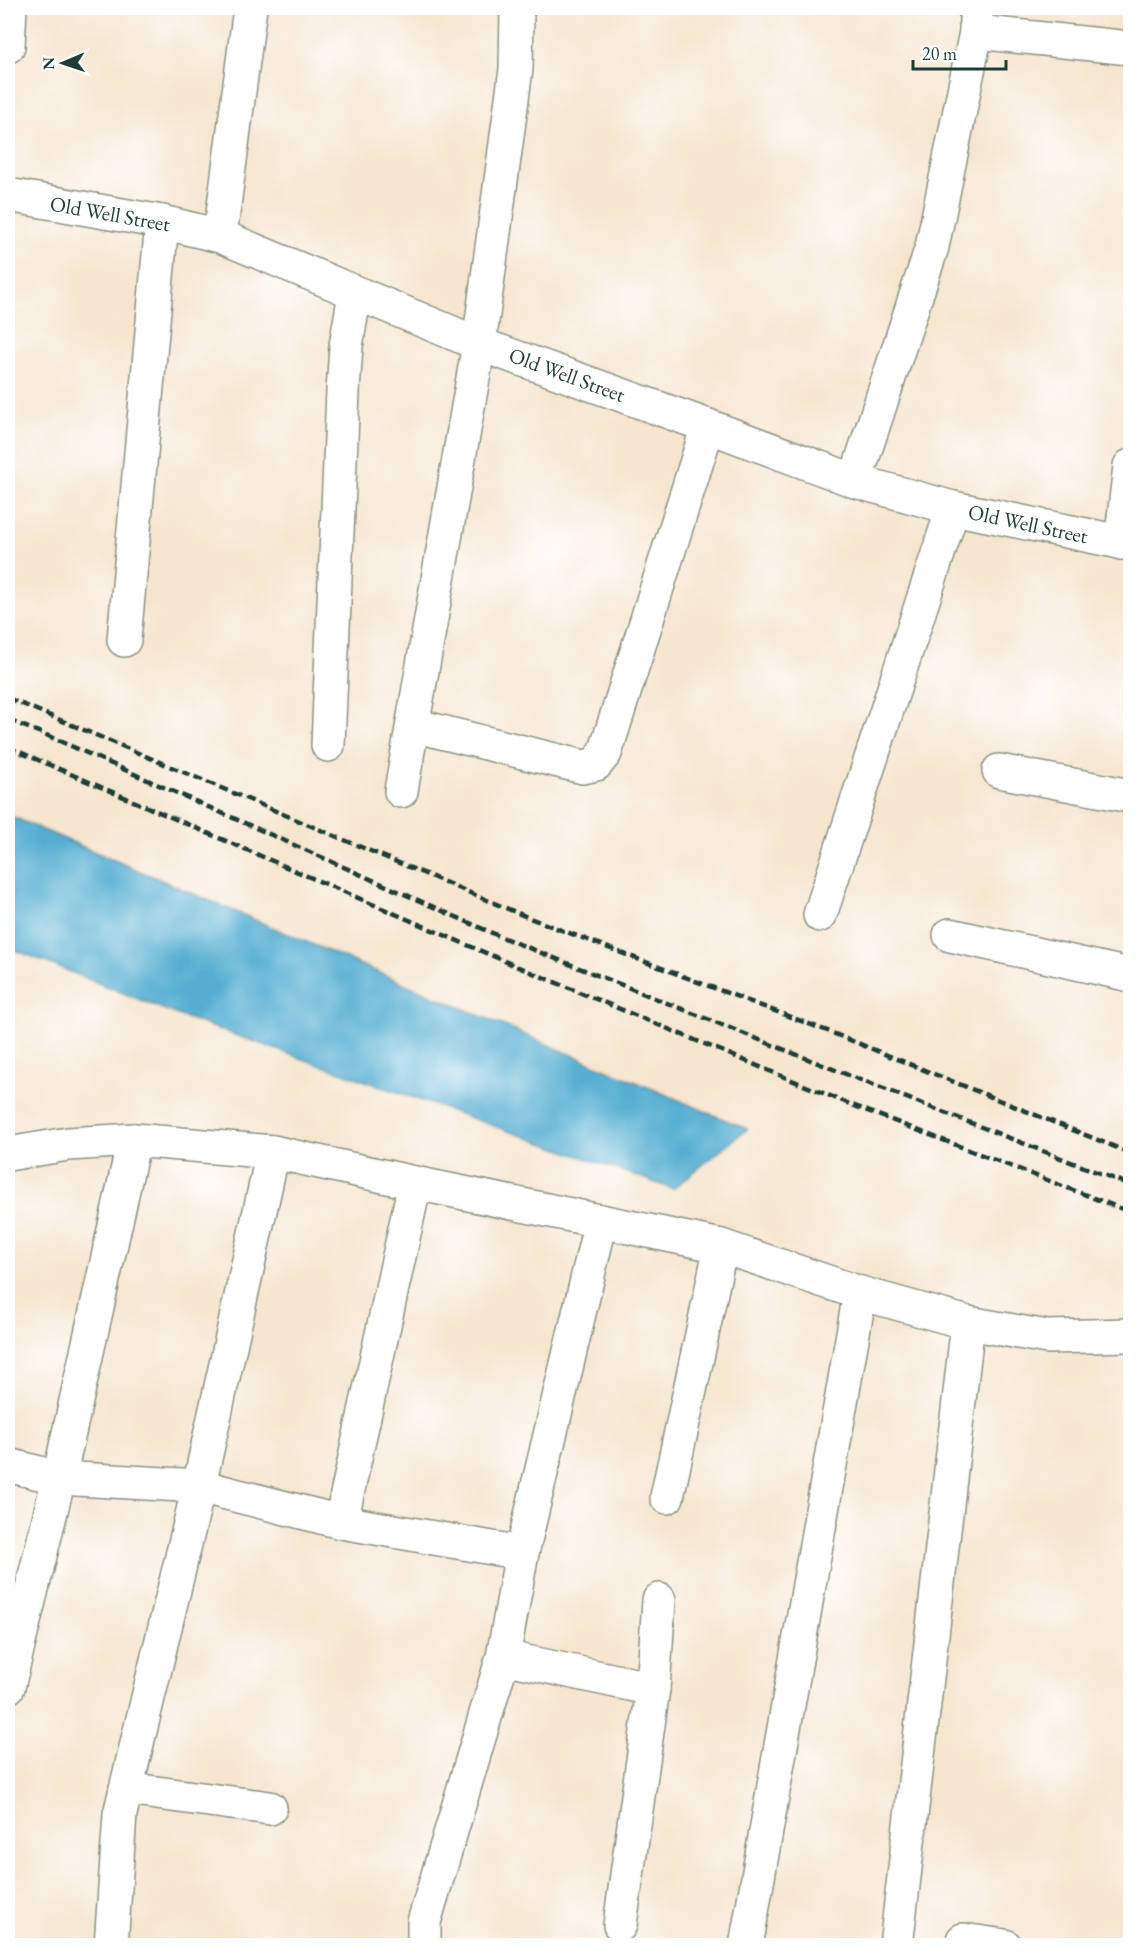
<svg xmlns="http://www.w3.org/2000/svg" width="1138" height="1953" viewBox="0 0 1138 1953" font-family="'EB Garamond',serif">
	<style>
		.water { fill: #54aed2; stroke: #3a7683; stroke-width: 1.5 }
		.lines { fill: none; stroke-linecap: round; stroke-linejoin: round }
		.minor-casing { stroke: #8a9282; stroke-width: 36 }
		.minor { stroke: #fff; stroke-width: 33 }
		.rail { stroke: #1f3d34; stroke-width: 4.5; stroke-dasharray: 9 4.5; stroke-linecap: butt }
		.labels { text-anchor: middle; stroke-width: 4.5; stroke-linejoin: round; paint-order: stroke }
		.street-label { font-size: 21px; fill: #1f3d34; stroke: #fff }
	</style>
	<rect width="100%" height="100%" fill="#fff"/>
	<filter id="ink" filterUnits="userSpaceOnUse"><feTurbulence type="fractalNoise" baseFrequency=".0167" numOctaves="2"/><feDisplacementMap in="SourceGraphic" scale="12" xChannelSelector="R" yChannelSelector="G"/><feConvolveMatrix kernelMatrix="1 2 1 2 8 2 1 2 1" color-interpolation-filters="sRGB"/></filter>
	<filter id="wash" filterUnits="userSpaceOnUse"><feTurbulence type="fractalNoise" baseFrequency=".008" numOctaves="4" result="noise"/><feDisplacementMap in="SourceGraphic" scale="24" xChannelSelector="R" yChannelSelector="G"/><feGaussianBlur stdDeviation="1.35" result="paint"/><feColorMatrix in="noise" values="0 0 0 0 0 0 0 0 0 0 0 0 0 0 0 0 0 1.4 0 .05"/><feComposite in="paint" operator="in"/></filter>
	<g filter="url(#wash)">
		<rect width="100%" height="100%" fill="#f6e6d0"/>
		<path class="water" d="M8 815 747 1129 673 1189 178 1015 8 947Z"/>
	</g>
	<g filter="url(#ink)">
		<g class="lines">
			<defs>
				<g id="minor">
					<path d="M976 32 1130 48"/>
					<path d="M8 46 10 8"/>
					<path d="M8 195 162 222 220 236 479 344 708 426 855 481 953 508 1130 544"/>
					<path d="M220 236 250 8"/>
					<path d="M855 481 932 247 976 32V8"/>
					<path d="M1121 543 1130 466"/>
					<path d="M124 640 162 222"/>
					<path d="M413 725 583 767 596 764 605 753 708 426"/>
					<path d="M328 745 343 391 346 346 355 293"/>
					<path d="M999 771 1130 796"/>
					<path d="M401 791 479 344 516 69 517 8"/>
					<path d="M820 915 953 508"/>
					<path d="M950 935 1130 975"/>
					<path d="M8 1154 68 1144 134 1140 273 1152 415 1183 721 1246 860 1293 968 1323 1047 1337 1130 1335"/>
					<path d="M8 1465 59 1478 199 1486 341 1522 522 1553"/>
					<path d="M667 1497 721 1246"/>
					<path d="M341 1522 415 1183"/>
					<path d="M503 1657 653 1689 620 1925"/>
					<path d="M8 1687 59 1478 134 1140"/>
					<path d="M653 1689 659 1600"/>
					<path d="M126 1789 270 1808"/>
					<path d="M963 1940 1005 1946"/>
					<path d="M111 1946 120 1814 199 1486 273 1152"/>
					<path d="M424 1946V1922L503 1657 522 1553 601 1221"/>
					<path d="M746 1946 860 1293"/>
					<path d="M896 1946 968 1323"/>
				</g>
			</defs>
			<use href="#minor" class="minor-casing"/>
			<use href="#minor" class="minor"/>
			<g class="rail">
				<path d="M8 698 527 917 830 1032 1130 1153"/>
				<path d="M8 720 44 734 499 936 853 1077 1130 1185"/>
				<path d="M8 747 516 966 852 1105 1130 1212"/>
			</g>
		</g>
	</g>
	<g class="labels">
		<g class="street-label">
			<text transform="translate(110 214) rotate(10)" y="7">Old Well Street</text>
			<text transform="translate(567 375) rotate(20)" y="7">Old Well Street</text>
			<text transform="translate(1028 524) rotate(12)" y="7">Old Well Street</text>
		</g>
	</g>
	<rect width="1138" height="1953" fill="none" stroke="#fff" stroke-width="30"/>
	<g transform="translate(63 63) rotate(268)" stroke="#ffffff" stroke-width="4.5" paint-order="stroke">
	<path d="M0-4.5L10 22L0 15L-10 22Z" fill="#1f3d34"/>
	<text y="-9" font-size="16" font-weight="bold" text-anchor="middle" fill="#1f3d34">N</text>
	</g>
	<path d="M913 60v9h93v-9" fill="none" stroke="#1f3d34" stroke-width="3"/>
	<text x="922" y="60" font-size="18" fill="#1f3d34" stroke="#ffffff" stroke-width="4.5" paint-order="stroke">20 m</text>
</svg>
